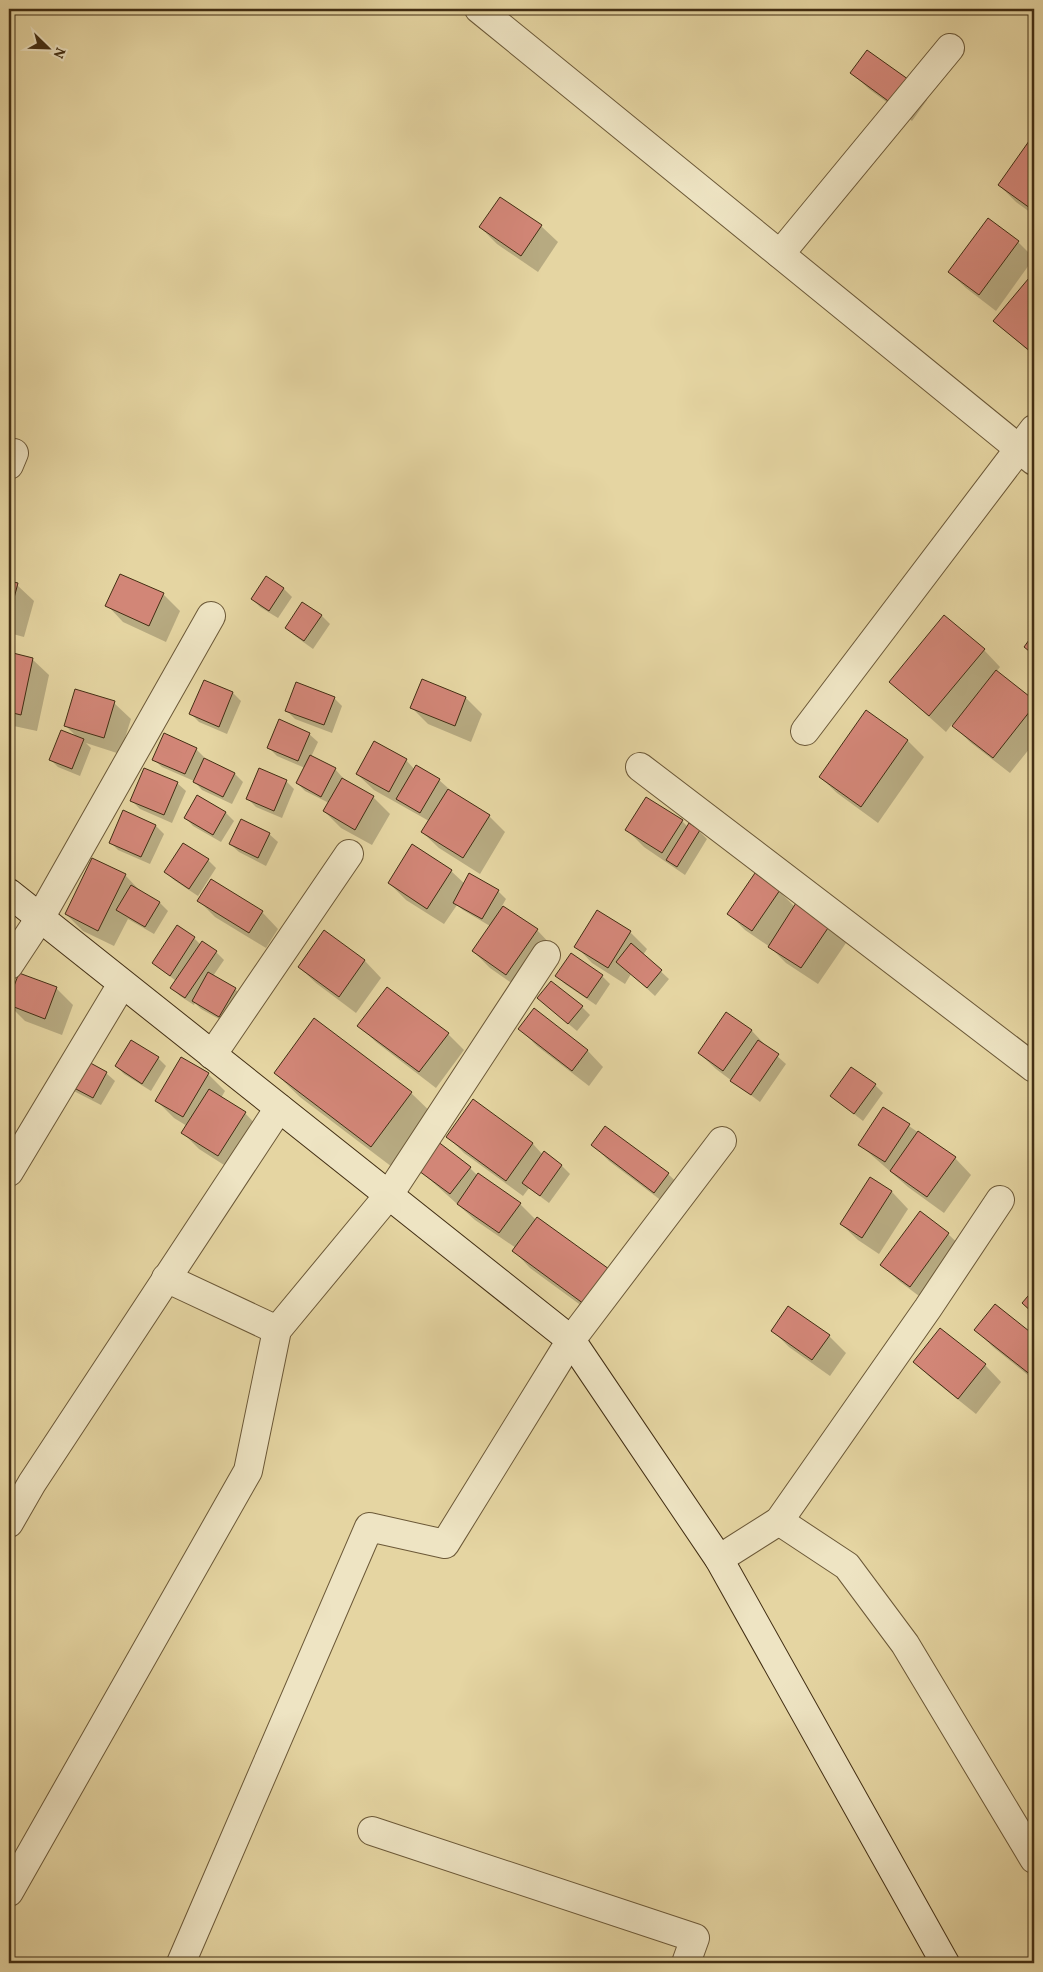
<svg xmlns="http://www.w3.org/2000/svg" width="1043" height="1972" viewBox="0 0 1043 1972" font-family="Vollkorn,serif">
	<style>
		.shadow { fill: #0003 }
		.building { fill: #d28677; stroke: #422e13 }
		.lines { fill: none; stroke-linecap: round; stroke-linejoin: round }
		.street-casing { stroke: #6b5837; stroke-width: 30 }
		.secondary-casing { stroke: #422e13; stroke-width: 30 }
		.street { stroke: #eee4c3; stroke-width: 28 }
		.secondary { stroke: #eee4c3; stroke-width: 28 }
	</style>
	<rect width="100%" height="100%" fill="#e5d5a2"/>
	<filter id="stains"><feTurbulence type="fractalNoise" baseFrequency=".004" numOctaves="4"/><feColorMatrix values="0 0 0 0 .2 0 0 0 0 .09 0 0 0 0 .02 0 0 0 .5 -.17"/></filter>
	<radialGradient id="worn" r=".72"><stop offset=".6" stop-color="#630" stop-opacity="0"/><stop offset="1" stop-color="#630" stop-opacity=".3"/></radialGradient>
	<g class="shadow">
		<path d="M852 73 911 83 927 100 912 121 869 89Z"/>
		<path d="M1034 136V215L1016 202 999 185Z"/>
		<path d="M988 219 1018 242 1034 258 996 311 966 288 949 272Z"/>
		<path d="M541 226 558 242 538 272 497 244 480 227Z"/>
		<path d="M1034 274V356L995 321Z"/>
		<path d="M267 578 284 589 292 597 278 618 260 607 252 599Z"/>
		<path d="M9 582 17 585 34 601 24 637 9 633Z"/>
		<path d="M163 594 180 611 166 642 123 622 107 605Z"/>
		<path d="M303 603 322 616 330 624 313 649 295 636 286 628Z"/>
		<path d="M984 650 1000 667 996 672 1034 701V743L1010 773 970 742 952 724 946 732 890 682Z"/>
		<path d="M9 654 32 659 49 675 37 731 9 725Z"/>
		<path d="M205 681 233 693 241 701 227 734 199 722 191 714Z"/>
		<path d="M423 681 466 698 482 714 471 742 428 724 412 708Z"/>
		<path d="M334 698 342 706 332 733 295 719 286 710Z"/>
		<path d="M114 703 131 719 120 754 86 743 91 748 80 776 58 767 50 759 78 738 65 725Z"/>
		<path d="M866 712 908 741 924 757 878 823 837 793 820 777Z"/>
		<path d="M309 734 318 742 311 757 335 769 343 778 342 779 373 797 390 814 372 845 341 828 324 811 329 803 305 791 297 783 305 768 277 756 269 748Z"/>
		<path d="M196 749 204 757V759L235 774 243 782 232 804 202 790 194 781 162 767 153 759Z"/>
		<path d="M406 760 415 770 416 767 439 780 448 788 447 790 489 816 505 832 480 874 439 848 422 832 429 821 374 790 357 774Z"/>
		<path d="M286 781 294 789 282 818 256 807 248 799Z"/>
		<path d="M177 783 186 791 172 823 140 809 132 801Z"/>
		<path d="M198 796 226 813 234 821 221 842 193 826 185 817Z"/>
		<path d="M682 821 688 827 690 825 699 831 707 839 685 875 644 847 627 830Z"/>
		<path d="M156 826 164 834 150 864 118 850 110 842Z"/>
		<path d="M269 834 278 842 266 866 239 852 230 844Z"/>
		<path d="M208 860 216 868 198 896 174 880 166 872Z"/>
		<path d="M451 871 465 884 498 891 506 899 502 906 537 930 553 947 523 991 490 968 473 951 490 926 463 910 457 905 444 924 406 900 389 883Z"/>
		<path d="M125 875 141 892 160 903 168 911 154 934 128 919 114 946 83 931 66 914Z"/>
		<path d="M779 891 795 907 829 926 846 943 818 984 786 963 770 947 745 930 729 914Z"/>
		<path d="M199 901 262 912 278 929 266 948 215 917Z"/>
		<path d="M325 932 365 961 381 978 356 1013 316 983 299 967Z"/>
		<path d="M630 932 647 949 643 955 669 979 655 996 631 974 625 984 592 963 576 946Z"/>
		<path d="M194 938 201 945 216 952 224 960 213 976 235 989 243 997 228 1024 201 1009 195 1003 194 1005 180 996 172 988 176 981 153 963Z"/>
		<path d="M19 975 56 988 73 1005 62 1035 25 1021 9 1005Z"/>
		<path d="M557 976H602L610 984 596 1005 565 984Z"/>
		<path d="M547 1006 582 1007 590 1015 577 1031Z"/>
		<path d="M727 1014 752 1031 768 1048 786 1064 760 1102 716 1069 699 1053Z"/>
		<path d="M359 1026 448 1034 464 1050 436 1088 376 1042Z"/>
		<path d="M520 1029 587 1050 603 1067 589 1086 537 1046Z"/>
		<path d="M158 1058 166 1066 151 1091 124 1074 116 1066Z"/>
		<path d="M106 1073 115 1081 101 1105 68 1088Z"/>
		<path d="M275 1073 411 1093 436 1117 396 1170 300 1097Z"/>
		<path d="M208 1074 225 1091 221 1098 245 1113 261 1130 235 1172 199 1149 183 1133 187 1126 174 1118 157 1101Z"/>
		<path d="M875 1085 883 1093 863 1121 831 1096Z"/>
		<path d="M473 1101 533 1144 543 1155 544 1153 562 1166 570 1174 549 1203 529 1188 523 1196 464 1153 448 1137Z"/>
		<path d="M883 1108 955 1158 971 1175 944 1213 908 1187 860 1145Z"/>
		<path d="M593 1145 668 1174 685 1190 671 1208 609 1161Z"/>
		<path d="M417 1168H470L478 1176 520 1204 536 1220 601 1320 530 1268 514 1251 516 1248 475 1220Z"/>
		<path d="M870 1178 892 1192 908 1209 879 1254 858 1240 841 1224Z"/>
		<path d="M920 1213 948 1234 965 1250 927 1302 899 1281 882 1265Z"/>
		<path d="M995 1306 1034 1337V1380L993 1347 976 1330Z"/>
		<path d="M773 1331 829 1336 846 1353 830 1376 789 1347Z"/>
		<path d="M914 1362 985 1365 1001 1382 976 1414 931 1378Z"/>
	</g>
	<g class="building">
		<path d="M867 50 912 82 895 106 850 73Z"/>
		<path d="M1034 134V211L998 185Z"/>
		<path d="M500 197 542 225 521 256 479 227Z"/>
		<path d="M988 218 1019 241 979 295 948 272Z"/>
		<path d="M1034 272V348L1031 352 993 321Z"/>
		<path d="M120 574 164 593 149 626 105 606Z"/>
		<path d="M266 576 284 588 269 611 251 599Z"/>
		<path d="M9 581 18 583 9 617Z"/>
		<path d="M302 602 322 615 304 641 285 628Z"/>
		<path d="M944 615 985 649 929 716 889 682Z"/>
		<path d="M1034 633V655L1024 647Z"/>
		<path d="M9 652 33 658 21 715 9 712Z"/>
		<path d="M996 670 1034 700V706L993 758 952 726Z"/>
		<path d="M422 679 466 697 455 726 410 708Z"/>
		<path d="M204 680 233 692 219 727 189 714Z"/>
		<path d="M296 682 335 697 324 725 285 711Z"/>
		<path d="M75 689 115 701 104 738 64 726Z"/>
		<path d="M866 710 908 740 861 807 819 777Z"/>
		<path d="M279 719 310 733 298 761 267 748Z"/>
		<path d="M61 730 84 739 72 769 49 760Z"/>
		<path d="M164 733 197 748 185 774 152 760Z"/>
		<path d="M374 741 407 759 389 792 356 774Z"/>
		<path d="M310 755 336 768 321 797 296 783Z"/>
		<path d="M204 758 235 773 223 797 193 782Z"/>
		<path d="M416 765 440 779 420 813 396 799Z"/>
		<path d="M144 768 178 782 164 815 130 801Z"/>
		<path d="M259 768 287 780 274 811 246 799Z"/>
		<path d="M342 778 374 796 355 830 323 811Z"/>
		<path d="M448 789 490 815 463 858 421 832Z"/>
		<path d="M197 795 226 812 213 835 184 818Z"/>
		<path d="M646 797 683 820 662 853 625 830Z"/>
		<path d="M123 810 156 825 141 857 109 843Z"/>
		<path d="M241 819 270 833 258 858 229 844Z"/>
		<path d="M689 823 700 830 677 867 666 860Z"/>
		<path d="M183 843 209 859 189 889 164 872Z"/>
		<path d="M412 844 452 870 427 909 388 883Z"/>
		<path d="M92 858 126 874 98 931 65 914Z"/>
		<path d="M469 873 499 890 482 919 453 903Z"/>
		<path d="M755 873 780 890 752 931 727 914Z"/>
		<path d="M211 879 263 911 249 933 197 901Z"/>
		<path d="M131 885 160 902 145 927 116 910Z"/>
		<path d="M796 903 830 925 801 968 768 947Z"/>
		<path d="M503 906 538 929 506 975 472 951Z"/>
		<path d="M597 910 631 931 608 968 574 947Z"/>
		<path d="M177 925 195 937 170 976 152 963Z"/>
		<path d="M324 930 365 960 339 997 298 967Z"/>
		<path d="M202 941 217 951 185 998 170 988Z"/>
		<path d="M631 943 662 970 647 988 616 962Z"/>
		<path d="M571 953 603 975 587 998 555 976Z"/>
		<path d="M208 972 236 988 219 1017 192 1001Z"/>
		<path d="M19 973 57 987 45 1019 9 1005V999Z"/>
		<path d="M551 981 583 1006 568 1024 537 998Z"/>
		<path d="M387 987 449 1033 419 1072 357 1026Z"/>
		<path d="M534 1008 588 1050 572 1071 518 1029Z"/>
		<path d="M726 1012 752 1030 723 1071 698 1053Z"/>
		<path d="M314 1018 412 1092 371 1147 274 1073Z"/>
		<path d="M131 1040 159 1057 142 1084 115 1066Z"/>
		<path d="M758 1040 779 1054 751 1095 730 1081Z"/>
		<path d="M72 1053 107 1072 93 1098 59 1080Z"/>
		<path d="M181 1057 209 1073 183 1117 155 1101Z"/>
		<path d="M851 1067 876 1084 854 1114 830 1096Z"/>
		<path d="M209 1089 246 1112 218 1156 181 1133Z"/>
		<path d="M473 1099 533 1143 506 1181 446 1137Z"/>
		<path d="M883 1107 910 1124 885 1162 858 1145Z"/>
		<path d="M605 1126 669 1173 654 1193 591 1145Z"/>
		<path d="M918 1131 956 1157 927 1197 890 1171Z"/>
		<path d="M437 1141 471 1167 450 1194 415 1168Z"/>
		<path d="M544 1151 562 1165 540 1196 522 1183Z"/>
		<path d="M478 1173 521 1203 499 1233 457 1204Z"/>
		<path d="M870 1177 892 1191 862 1238 840 1224Z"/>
		<path d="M920 1211 949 1233 910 1287 880 1265Z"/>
		<path d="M537 1217 609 1269 584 1304 512 1251Z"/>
		<path d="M1034 1289V1314L1022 1303Z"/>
		<path d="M995 1304 1034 1335V1372L1032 1376 974 1330Z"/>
		<path d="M788 1306 830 1335 812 1360 771 1331Z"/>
		<path d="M940 1328 986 1364 958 1399 913 1362Z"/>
	</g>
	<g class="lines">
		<defs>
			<g id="street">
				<path d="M479 9 1034 461"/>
				<path d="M780 254 950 48"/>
				<path d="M9 465 14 453"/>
				<path d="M805 731 1034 429"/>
				<path d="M640 767 1034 1068"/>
				<path d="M9 965 40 918 211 616"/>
				<path d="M212 1055 349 854"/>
				<path d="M9 1172 122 984"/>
				<path d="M166 1278 277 1330"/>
				<path d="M779 1521 847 1566 905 1644 1034 1859"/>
				<path d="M9 1523 32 1483 279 1108"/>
				<path d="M719 1559 779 1521 928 1308 1000 1200"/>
				<path d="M372 1831 695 1938 686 1963"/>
				<path d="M9 1892 248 1471 277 1330 388 1196 546 955"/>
				<path d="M181 1963 369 1527 445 1544 571 1340 722 1141"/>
			</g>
			<path id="secondary" d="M9 893 571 1340 719 1559 945 1963"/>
		</defs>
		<use href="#street" class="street-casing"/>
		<use href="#secondary" class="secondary-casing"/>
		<use href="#street" class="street"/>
		<use href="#secondary" class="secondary"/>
	</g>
	<rect width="1043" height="1972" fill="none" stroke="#e5d5a2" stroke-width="30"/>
	<rect x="10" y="10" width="1023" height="1952" fill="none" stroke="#422e13" stroke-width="2.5"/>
	<rect x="15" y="15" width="1013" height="1942" fill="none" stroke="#422e13"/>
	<g transform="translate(48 48) rotate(113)" stroke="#eee4c3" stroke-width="4" paint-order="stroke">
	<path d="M0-4L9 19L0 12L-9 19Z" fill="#422e13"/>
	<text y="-8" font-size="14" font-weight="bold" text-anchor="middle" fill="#422e13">N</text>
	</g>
	<rect width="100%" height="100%" filter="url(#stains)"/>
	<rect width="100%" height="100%" fill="url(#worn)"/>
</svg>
